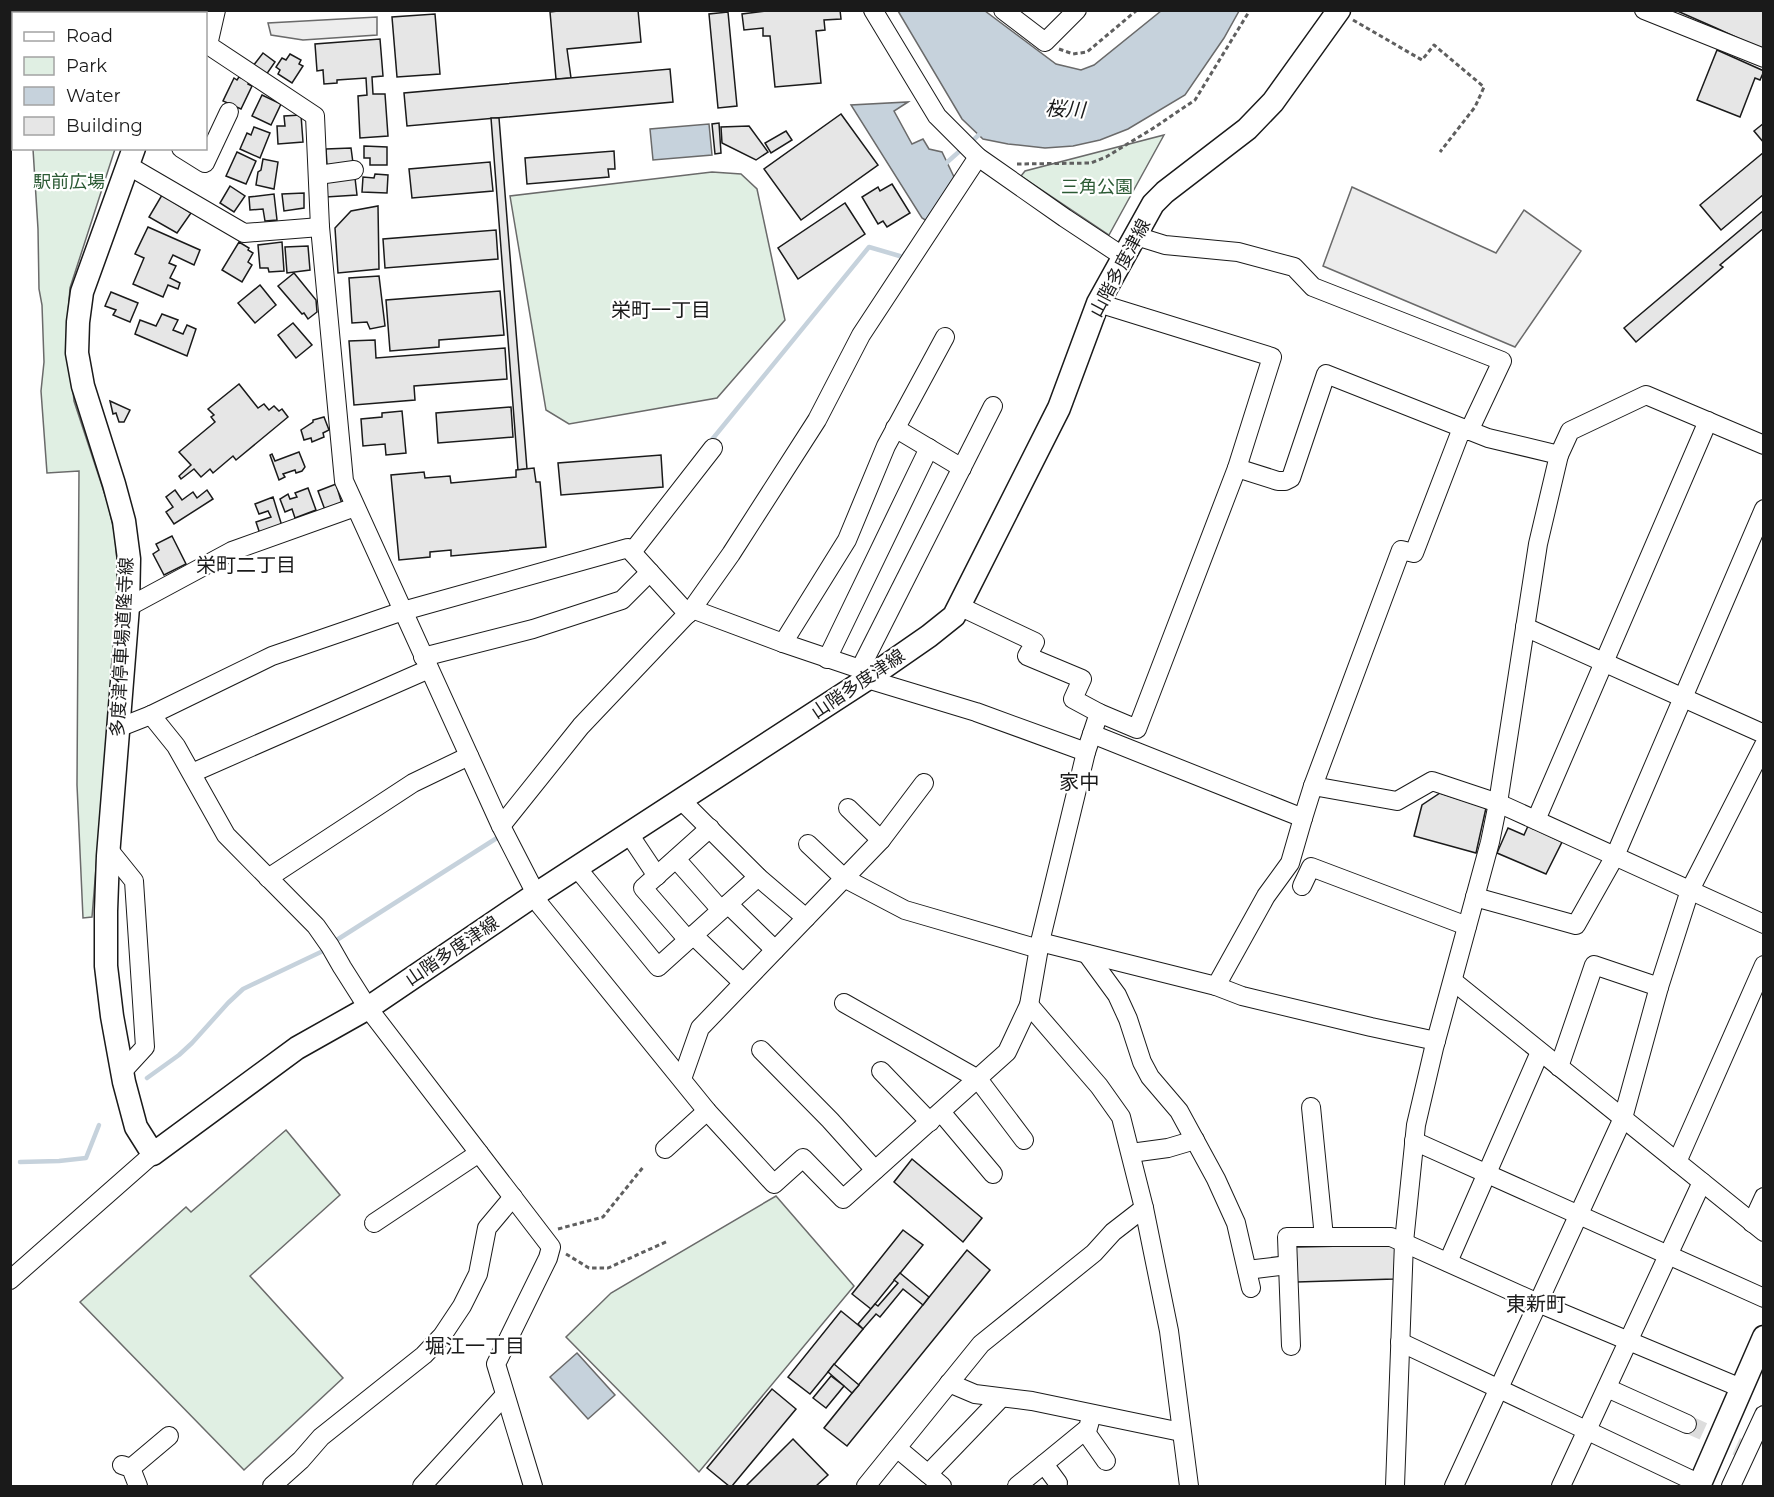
<svg xmlns="http://www.w3.org/2000/svg" width="1774" height="1497" viewBox="0 0 1774 1497" font-family="Montserrat,'Noto Sans JP',sans-serif">
	<style>
		.green { fill: #e0efe3; stroke: #6a6a6a; stroke-width: 1.5 }
		.parking { fill: #ededed; stroke: #6a6a6a; stroke-width: 1.5 }
		.water { fill: #c6d2dc; stroke: #6a6a6a; stroke-width: 1.5 }
		.lines { fill: none; stroke-linecap: round; stroke-linejoin: round }
		.stream { stroke: #c6d2dc; stroke-width: 4.5 }
		.building { fill: #e6e6e6; stroke: #1a1a1a; stroke-width: 1.5 }
		.minor-tunnel { stroke: #ddd; stroke-width: 18; stroke-dasharray: 18 9; stroke-linecap: butt }
		.minor-casing { stroke: #1a1a1a; stroke-width: 20 }
		.major-casing { stroke: #1a1a1a; stroke-width: 25 }
		.path { stroke: #5f5f5f; stroke-width: 3; stroke-dasharray: 4.5 3; stroke-linecap: butt }
		.minor { stroke: #fff; stroke-width: 18 }
		.major { stroke: #fff; stroke-width: 22 }
		.labels { text-anchor: middle; stroke-width: 4.5; stroke-linejoin: round; paint-order: stroke }
		.park-label { font-size: 18px; fill: #2b5a34; stroke: #fff }
		.street-label { font-size: 18px; fill: #1a1a1a; stroke: #fff }
		.water-label { font-size: 20px; font-style: italic; fill: #1a1a1a; stroke: #fff }
		.neighbourhood-label { font-size: 20px; fill: #1a1a1a; stroke: #fff }
	</style>
	<rect width="100%" height="100%" fill="#fff"/>
	<g class="green">
		<path d="M1164 135 1109 235 1021 176 1025 171Z"/>
		<path d="M33 149H115L70 288 67 328 74 401 108 504 115 535 119 587 92 917 83 918 77 785 79 471 47 473 41 391 44 362 42 305 39 289 38 229Z"/>
		<path d="M712 172 741 174 757 189 785 320 717 398 569 424 546 410 510 196Z"/>
		<path d="M286 1130 340 1195 250 1276 343 1378 244 1470 80 1302 186 1207 191 1212Z"/>
		<path d="M776 1196 854 1286 699 1472 566 1337 611 1293Z"/>
	</g>
	<g class="parking">
		<path d="M377 17V35L303 40 271 35 268 23Z"/>
		<path d="M1352 187 1496 253 1524 210 1581 251 1515 347 1323 266Z"/>
	</g>
	<g class="water">
		<path d="M898 11H985L1056 64 1081 70 1094 65 1161 11H1239L1224 38 1185 95 1128 129 1100 140 1073 146 1045 148 1008 144 983 139 962 119Z"/>
		<path d="M908 102 894 111 912 144 923 139 929 149 942 152 954 177V187L930 223 922 218 851 105Z"/>
		<path d="M709 124 712 155 653 160 650 129Z"/>
		<path d="M577 1353 615 1395 588 1419 550 1377Z"/>
	</g>
	<g class="lines">
		<g class="stream">
			<path d="M969 144 983 131"/>
			<path d="M944 165 962 149"/>
			<path d="M710 442 869 247 903 257 905 253"/>
			<path d="M332 943 500 836"/>
			<path d="M147 1078 179 1055 192 1043 228 1003 243 989 323 951"/>
			<path d="M20 1162 59 1161 86 1158 99 1125"/>
		</g>
	</g>
	<g class="building">
		<path d="M10 10H21V14H14V54H10Z"/>
		<path d="M566 10H638L641 42 567 49 571 78 556 79 550 12Z"/>
		<path d="M774 10H840L841 19 824 20 825 30 816 31 821 83 775 87 770 36H763V28L744 30 742 14Z"/>
		<path d="M1675 10H1764V50L1716 28Z"/>
		<path d="M728 12 737 106 718 108 709 14Z"/>
		<path d="M435 14 440 74 397 77 392 17Z"/>
		<path d="M380 39 383 76 372 77 373 94H385L388 136 360 138 358 96 367 95 366 78 337 80V83L324 84 323 70 317 71 315 44Z"/>
		<path d="M1717 50 1764 71 1760 80 1755 78 1740 117 1697 100Z"/>
		<path d="M263 53 275 62 266 75 253 66Z"/>
		<path d="M290 54 301 60 299 64 303 66 292 83 278 74 280 70 276 67 282 58 286 60Z"/>
		<path d="M670 69 673 102 407 126 404 93Z"/>
		<path d="M239 77 249 81 248 84 252 86 241 109 223 101 234 78 237 80Z"/>
		<path d="M11 87H14V114H12Z"/>
		<path d="M262 95 281 104 271 125 252 116Z"/>
		<path d="M841 114 878 165 801 220 764 169Z"/>
		<path d="M301 115 303 142 278 144 277 126H285L284 116Z"/>
		<path d="M491 118H499L527 469 518 470Z"/>
		<path d="M719 123 721 153 715 154 712 124Z"/>
		<path d="M1764 123V143L1754 131Z"/>
		<path d="M749 126 768 152 756 160 722 143 721 127Z"/>
		<path d="M254 127 270 133 260 158 240 149 247 133 251 135Z"/>
		<path d="M786 131 792 140 771 153 765 143Z"/>
		<path d="M364 146 387 147V165H370V158H364Z"/>
		<path d="M351 148 353 163 327 165 326 149Z"/>
		<path d="M614 151 615 169H608L609 177 527 184 525 158Z"/>
		<path d="M237 152 256 161 246 184 226 176Z"/>
		<path d="M1764 152V194L1721 230 1700 205Z"/>
		<path d="M263 159 278 162 274 189 256 185 258 172 261 170Z"/>
		<path d="M490 162 493 191 412 198 409 169Z"/>
		<path d="M375 174 388 175 387 193 362 192 363 177 374 178Z"/>
		<path d="M355 178 357 195 326 197 325 181Z"/>
		<path d="M892 184 910 213 887 227 883 221 878 224 862 197 878 187 880 191Z"/>
		<path d="M230 186 245 196 234 212 220 203Z"/>
		<path d="M304 193V208L284 211 282 194Z"/>
		<path d="M274 194 277 220 265 221 263 209 250 210 249 197Z"/>
		<path d="M162 195 191 213 177 233 149 217Z"/>
		<path d="M845 203 865 234 798 279 778 248Z"/>
		<path d="M378 206 379 269 338 273 335 228 351 211Z"/>
		<path d="M1764 210V228L1720 265 1723 267 1636 342 1624 328Z"/>
		<path d="M148 227 200 250 194 265 173 255 169 263 176 266 170 278 180 283 178 289 168 285 163 297 133 284 144 258 135 254Z"/>
		<path d="M496 230 498 259 385 268 383 239Z"/>
		<path d="M239 242 249 248 248 250 253 253 248 262 252 265 242 282 222 270Z"/>
		<path d="M282 242 284 271 269 272 268 268H260L258 245Z"/>
		<path d="M308 246 310 270 287 273 285 247Z"/>
		<path d="M294 273 316 300 317 312 308 319 304 313 302 314 278 286Z"/>
		<path d="M379 276 385 326 370 329 367 322 352 323 349 278Z"/>
		<path d="M260 285 276 305 255 323 238 303Z"/>
		<path d="M500 291 504 335 439 340V347L390 351 386 300Z"/>
		<path d="M111 292 138 303 130 322 113 315 116 310 105 306Z"/>
		<path d="M162 314 178 320 173 330 183 334 187 325 196 329 187 356 135 334 140 320 156 326Z"/>
		<path d="M293 323 312 345 296 358 278 335Z"/>
		<path d="M375 340 376 358 505 348 507 379 414 386 415 400 354 405 349 341Z"/>
		<path d="M239 384 258 408 264 404 269 410 274 406 279 411 282 409 288 417 236 460 233 456 213 473 210 469 201 477 194 469 181 479 179 476 191 465 179 452 215 422 211 417 214 415 208 409Z"/>
		<path d="M110 401 130 410 124 422H119L116 413 113 414Z"/>
		<path d="M511 407 513 437 438 443 436 413Z"/>
		<path d="M402 411 406 453 386 455 385 444 363 446 361 419 382 417V413Z"/>
		<path d="M324 417 329 430 323 433 324 437 312 442 311 438 304 440 301 430 313 422V420Z"/>
		<path d="M299 452 305 467 302 471 296 473 295 470 283 474 285 477 279 480 270 455 272 454 275 461Z"/>
		<path d="M661 455 663 487 561 495 558 463Z"/>
		<path d="M534 468 536 482H540L546 547 451 556V550L430 552V557L399 560 391 475 424 472 425 478 450 476 451 483 516 477V470Z"/>
		<path d="M336 484 342 504 325 510 318 491Z"/>
		<path d="M308 488 316 510 295 518 292 509 285 512 280 499 288 494 290 499 297 497 295 493Z"/>
		<path d="M175 490 182 500 193 492 197 498 207 490 213 499 174 524 166 512 173 507 166 497Z"/>
		<path d="M273 497 282 526 260 534 256 522 271 517 268 511 259 514 255 504Z"/>
		<path d="M172 536 186 564 164 575 153 554 159 550 156 544Z"/>
		<path d="M1440 793 1486 808 1476 853 1414 836 1422 805Z"/>
		<path d="M1528 826 1562 842 1546 874 1497 853 1508 828 1524 835Z"/>
		<path d="M912 1159 982 1218 963 1242 894 1182Z"/>
		<path d="M903 1230 923 1245 871 1309 852 1294Z"/>
		<path d="M1396 1245 1394 1279 1297 1282 1296 1247Z"/>
		<path d="M967 1250 990 1270 847 1446 824 1428Z"/>
		<path d="M900 1273 929 1297 923 1305 903 1289 880 1317 876 1314 863 1329 858 1324 875 1304 878 1306 898 1283 894 1280Z"/>
		<path d="M841 1311 863 1329 810 1394 788 1377Z"/>
		<path d="M834 1364 859 1385 852 1393 828 1372Z"/>
		<path d="M831 1376 844 1386 826 1408 813 1398Z"/>
		<path d="M772 1389 796 1409 732 1486H729L707 1468Z"/>
		<path d="M793 1439 828 1475 816 1486H746Z"/>
	</g>
	<g class="lines">
		<path class="minor-tunnel" d="M1687 1424 1740 1448"/>
		<defs>
			<g id="minor">
				<path d="M36 10V14"/>
				<path d="M107 10V14"/>
				<path d="M148 10V14"/>
				<path d="M216 10 208 45 315 116 320 227 344 481 501 826 536 894 540 905 707 1111 774 1184 803 1158 843 1199 1007 1052 1029 1005 1040 942 1086 752 1099 713 1137 729 1237 468 1272 357 1098 303"/>
				<path d="M873 10 937 116 978 157 1065 218 1124 257"/>
				<path d="M1003 10 1045 42 1077 10"/>
				<path d="M1644 10 1764 58"/>
				<path d="M181 148 205 163 229 112"/>
				<path d="M129 166 244 233 320 227"/>
				<path d="M318 175 354 170"/>
				<path d="M1136 236 1165 245 1238 252 1294 267 1313 287 1502 361 1469 431"/>
				<path d="M895 428 962 468"/>
				<path d="M1559 455 1570 431 1646 395 1764 445"/>
				<path d="M1237 468 1278 481H1285L1291 478 1326 374 1488 438 1559 455 1538 544 1498 803 1490 842 1434 1048 1416 1125 1404 1242 1395 1486"/>
				<path d="M632 552 713 448"/>
				<path d="M959 606 1035 642 1027 656 1082 679 1073 699 1099 713"/>
				<path d="M128 607 232 551 355 507"/>
				<path d="M692 609 731 554 817 420 861 335 978 157"/>
				<path d="M1525 627 1764 734"/>
				<path d="M783 643 847 540 886 446 945 337"/>
				<path d="M423 657 533 629 622 600 650 572"/>
				<path d="M827 659 929 448"/>
				<path d="M860 669 993 406"/>
				<path d="M151 715 176 746 226 835 316 926 330 946 342 967 368 1008 551 1247 548 1258 496 1364 533 1486"/>
				<path d="M118 728 151 715 272 656 403 611 628 548 688 614"/>
				<path d="M1092 734 1303 818 1313 786 1397 801 1432 781 1498 803 1764 924"/>
				<path d="M192 773 429 669"/>
				<path d="M1313 786 1401 550 1414 553 1462 428"/>
				<path d="M681 800 758 877 806 918"/>
				<path d="M848 808 881 840"/>
				<path d="M1536 820 1708 421"/>
				<path d="M501 826 581 726 692 609 783 643 860 669 867 679 976 712 1086 752"/>
				<path d="M629 834 657 876"/>
				<path d="M808 844 844 878 905 910 1039 949"/>
				<path d="M109 850 134 881 145 1047 122 1072"/>
				<path d="M676 859 721 910"/>
				<path d="M577 868 658 967 758 877"/>
				<path d="M268 878 413 783 469 756"/>
				<path d="M1302 886 1311 867 1467 926"/>
				<path d="M1475 897 1576 925 1615 856 1764 509"/>
				<path d="M728 904 775 950"/>
				<path d="M693 935 743 983"/>
				<path d="M688 940 643 888 710 828"/>
				<path d="M1040 942 1216 986 1266 896 1290 863 1303 818"/>
				<path d="M1087 954 1117 995 1128 1019 1142 1062 1150 1077 1179 1111 1216 1179 1236 1223 1251 1288"/>
				<path d="M1453 981 1764 1232"/>
				<path d="M1216 986 1242 996 1371 1027 1436 1041"/>
				<path d="M844 1003 978 1079 1024 1140"/>
				<path d="M1029 1005 1099 1086 1121 1117 1144 1208 1169 1331 1189 1486"/>
				<path d="M761 1050 830 1120 875 1170"/>
				<path d="M1559 1067 1594 965 1659 987 1690 890 1764 745"/>
				<path d="M881 1071 930 1122"/>
				<path d="M682 1079 700 1028 881 840 924 783"/>
				<path d="M1311 1107 1324 1237"/>
				<path d="M941 1112 993 1174"/>
				<path d="M1414 1141 1764 1298"/>
				<path d="M665 1149 707 1111"/>
				<path d="M1131 1153 1168 1148 1195 1140"/>
				<path d="M1677 1162 1764 965"/>
				<path d="M374 1223 479 1153"/>
				<path d="M1752 1223 1764 1197"/>
				<path d="M1448 1262 1540 1052"/>
				<path d="M1247 1270 1288 1265"/>
				<path d="M10 1280 153 1154"/>
				<path d="M1400 1342 1700 1484"/>
				<path d="M1291 1346 1287 1237H1391L1538 1303 1741 1388"/>
				<path d="M949 1383 975 1394 1032 1401 1181 1432"/>
				<path d="M1607 1388 1687 1424"/>
				<path d="M1085 1431 1106 1461"/>
				<path d="M897 1448 928 1474"/>
				<path d="M1044 1464 1058 1483"/>
				<path d="M122 1465 131 1468 138 1486"/>
				<path d="M131 1468 169 1436"/>
				<path d="M272 1486 301 1460 321 1437 424 1355 442 1336 462 1306 478 1274 487 1228 513 1197"/>
				<path d="M422 1486 504 1396"/>
				<path d="M866 1486 981 1344 1094 1253 1113 1232 1144 1208"/>
				<path d="M942 1486 928 1474 1001 1398"/>
				<path d="M1017 1486 1088 1428 1092 1414"/>
				<path d="M1454 1486 1623 1118 1659 987"/>
				<path d="M1561 1486 1702 1182"/>
				<path d="M1731 1486 1764 1415"/>
			</g>
			<g id="major">
				<path d="M159 14 200 10"/>
				<path d="M134 148 82 292 78 322 77 353 83 386 114 484 124 521 129 559 128 607 108 856 106 911V966L112 1016 124 1082 136 1127 153 1154 297 1048 368 1008 536 894 867 679 929 636 954 616 1059 408 1098 303 1153 204 1165 192 1247 129 1273 102 1339 10"/>
				<path d="M1699 1486 1764 1337"/>
			</g>
		</defs>
		<use href="#minor" class="minor-casing"/>
		<use href="#major" class="major-casing"/>
		<g class="path">
			<path d="M1353 20 1422 60 1434 45 1484 87 1475 107 1440 152"/>
			<path d="M1059 49 1073 54 1087 52 1137 10"/>
			<path d="M10 80H14"/>
			<path d="M1017 164 1091 163 1106 157 1152 129 1195 100 1250 10"/>
			<path d="M558 1229 603 1217 644 1166"/>
			<path d="M566 1254 589 1268H608L668 1241"/>
		</g>
		<use href="#minor" class="minor"/>
		<use href="#major" class="major"/>
	</g>
	<g class="labels">
		<g class="park-label">
			<text x="69" y="188">駅前広場</text>
			<text x="1097" y="193">三角公園</text>
		</g>
		<g class="street-label">
			<text transform="translate(1120 268) rotate(-62)" y="6">山階多度津線</text>
			<text transform="translate(122 647) rotate(-87)" y="6">多度津停車場道隆寺線</text>
			<text transform="translate(858 684) rotate(-34)" y="6">山階多度津線</text>
			<text transform="translate(452 951) rotate(-34)" y="6">山階多度津線</text>
		</g>
		<g class="water-label">
			<text transform="translate(1065 109) rotate(3)" y="7">桜川</text>
		</g>
		<g class="neighbourhood-label">
			<text x="661" y="317">栄町一丁目</text>
			<text x="246" y="572">栄町二丁目</text>
			<text x="1079" y="789">家中</text>
			<text x="1536" y="1311">東新町</text>
			<text x="475" y="1353">堀江一丁目</text>
		</g>
	</g>
	<rect width="1774" height="1497" fill="none" stroke="#1a1a1a" stroke-width="24"/>
	<rect x="12" y="12" width="195" height="138" fill="#ffffff" stroke="#a3a3a3" stroke-width="1.5"/>
	<rect x="24" y="32" width="30" height="9" fill="#ffffff" stroke="#a3a3a3" stroke-width="1.5"/>
	<text x="66" y="42" font-size="18" fill="#1a1a1a">Road</text>
	<rect x="24" y="57" width="30" height="18" fill="#e0efe3" stroke="#a3a3a3" stroke-width="1.5"/>
	<text x="66" y="72" font-size="18" fill="#1a1a1a">Park</text>
	<rect x="24" y="87" width="30" height="18" fill="#c6d2dc" stroke="#a3a3a3" stroke-width="1.5"/>
	<text x="66" y="102" font-size="18" fill="#1a1a1a">Water</text>
	<rect x="24" y="117" width="30" height="18" fill="#e6e6e6" stroke="#a3a3a3" stroke-width="1.5"/>
	<text x="66" y="132" font-size="18" fill="#1a1a1a">Building</text>
</svg>
